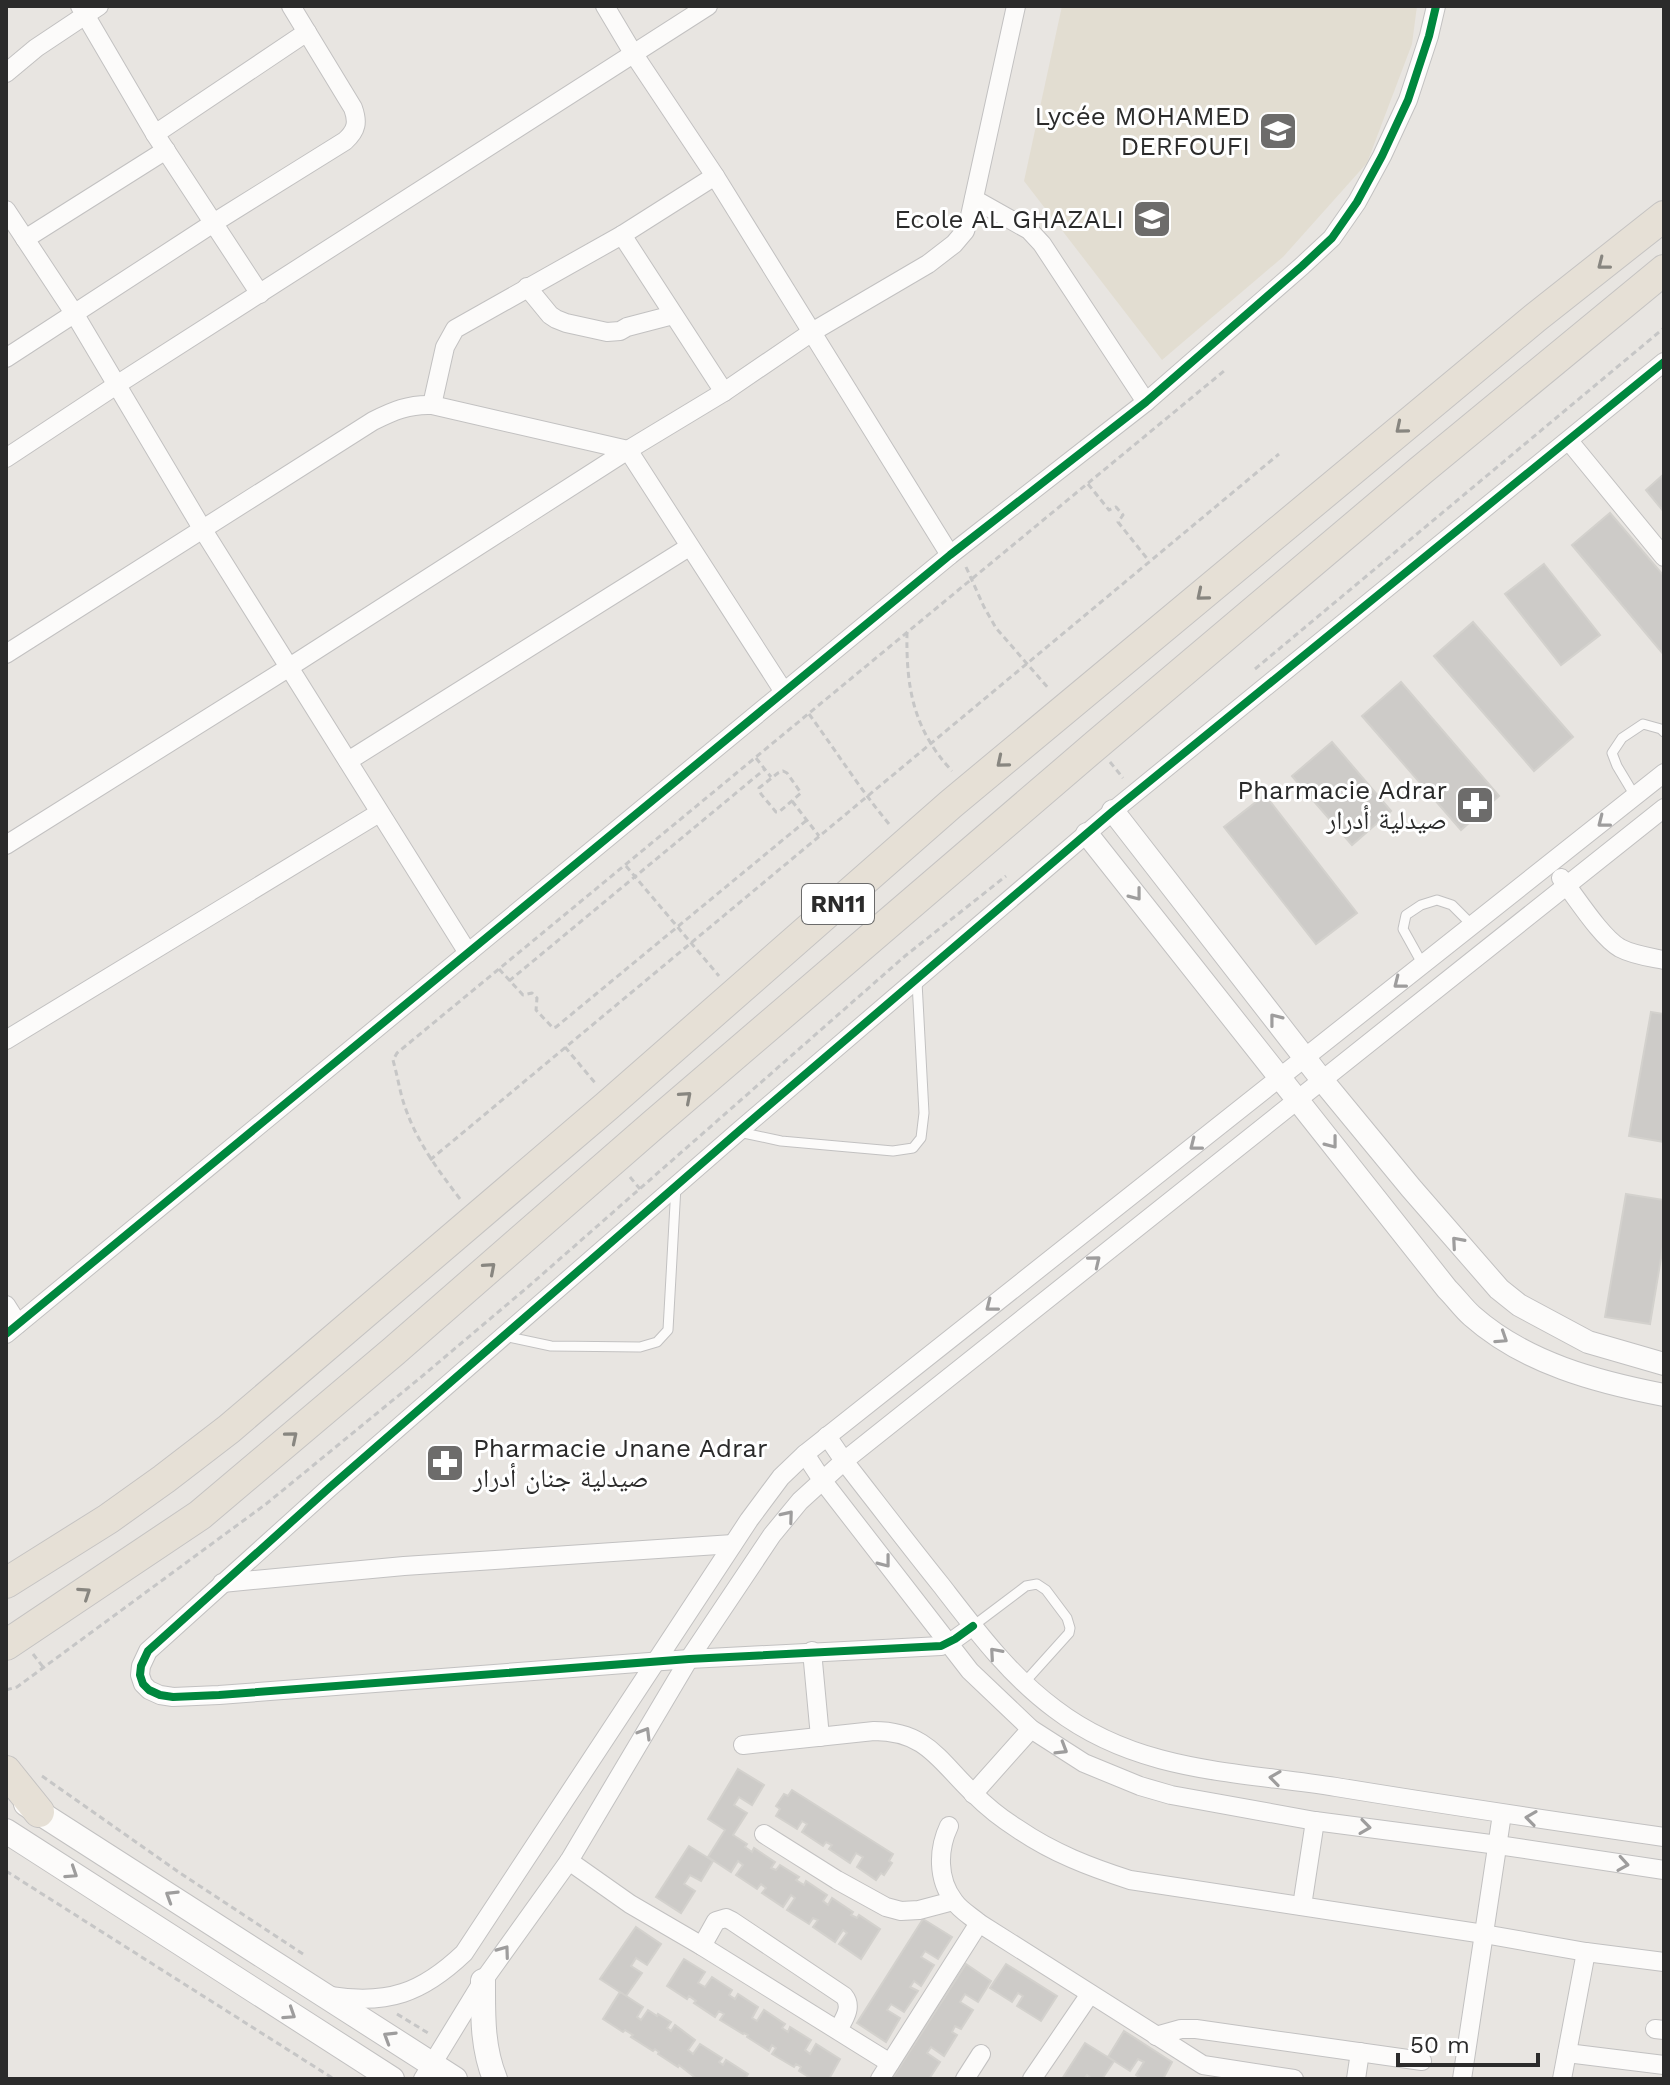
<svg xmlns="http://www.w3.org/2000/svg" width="1670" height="2085" viewBox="0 0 1670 2085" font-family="'Work Sans','Noto Naskh Arabic',sans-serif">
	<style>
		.education { fill: #e2ddd1 }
		.building { fill: #cdcbc8; stroke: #d3d1cd; stroke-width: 2 }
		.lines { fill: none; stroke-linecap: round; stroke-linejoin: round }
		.service-casing { stroke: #c2c1c1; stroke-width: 11 }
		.minor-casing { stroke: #c2c1c1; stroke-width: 20 }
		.tertiary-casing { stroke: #c2c1c1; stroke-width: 24 }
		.secondary-casing { stroke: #c2c1c1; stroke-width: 26 }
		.trunk-casing { stroke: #c5c3c2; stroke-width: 32 }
		.path { stroke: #c6c6c6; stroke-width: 3; stroke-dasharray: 6 4; stroke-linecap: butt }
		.service { stroke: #fcfbfa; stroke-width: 9 }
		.minor { stroke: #fcfbfa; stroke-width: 18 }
		.tertiary { stroke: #fcfbfa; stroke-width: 22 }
		.secondary { stroke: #fcfbfa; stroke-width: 24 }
		.trunk { stroke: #e6e0d6; stroke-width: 30 }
		.cycleway-casing { stroke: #fff; stroke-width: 13 }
		.cycleway { stroke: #00873e; stroke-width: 8 }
		.oneway { stroke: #888680 }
		.oneway2 { stroke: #9e9d9d }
		.labels { text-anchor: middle; stroke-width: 6; stroke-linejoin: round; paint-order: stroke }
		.shield { fill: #fff; stroke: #6b6b6b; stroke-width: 2 }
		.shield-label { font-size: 24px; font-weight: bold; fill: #2b2b2b }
		.poi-label { font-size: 26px; fill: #2b2b2b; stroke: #fff; text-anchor: end }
	</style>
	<rect width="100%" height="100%" fill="#e8e5e1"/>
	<path class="education" d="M1062 6H1417L1412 44 1367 163 1283 257 1162 360 1024 181Z"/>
	<g class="building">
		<path d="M1664 474V512L1646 490Z"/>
		<path d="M1610 513 1664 576V655L1572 545Z"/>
		<path d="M1544 564 1600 635 1561 665 1505 594Z"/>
		<path d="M1473 622 1573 737 1534 771 1434 656Z"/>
		<path d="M1401 682 1499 796 1461 830 1362 716Z"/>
		<path d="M1332 742 1391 811 1352 845 1292 776Z"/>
		<path d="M1265 795 1357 913 1316 944 1224 827Z"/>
		<path d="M1651 1012 1664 1014V1142L1629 1136Z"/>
		<path d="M1626 1194 1664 1200V1240L1650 1324 1605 1317Z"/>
		<path d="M738 1769 764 1785 752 1805 739 1797 734 1805 747 1813 733 1835 747 1844 745 1847 752 1852 754 1848 775 1862 771 1868 776 1870 780 1865 799 1877 796 1880 804 1885 806 1881 827 1895 823 1901 828 1905 832 1898 853 1912 851 1915 857 1918 859 1915 880 1929 861 1959 839 1944 847 1933 843 1930 835 1942 813 1927 818 1920 813 1918 809 1924 787 1910 795 1898 791 1895 783 1907 762 1893 766 1888 761 1884 757 1889 736 1875 743 1865 738 1861 731 1872 708 1857 725 1830 708 1819Z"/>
		<path d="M792 1790 893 1854 889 1861 892 1863 884 1875 881 1873 876 1880 857 1867 863 1857 856 1853 850 1863 829 1849 832 1845 826 1842 823 1846 802 1832 807 1824 802 1821 797 1829 776 1816 780 1809 776 1806 784 1794 788 1796Z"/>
		<path d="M689 1846 713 1861 701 1881 690 1875 684 1884 695 1891 681 1913 656 1897Z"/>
		<path d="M923 1919 952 1937 938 1959 925 1951 921 1957 934 1965 921 1986 914 1981 910 1987 918 1991 904 2012 891 2004 887 2010 900 2018 886 2042 857 2023Z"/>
		<path d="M636 1927 661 1944 647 1965 636 1958 631 1966 642 1973 626 1996 600 1979Z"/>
		<path d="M684 1959 705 1972 698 1983 705 1987 712 1977 732 1990 729 1995 735 1999 738 1994 758 2007 752 2018 757 2021 764 2010 785 2024 782 2028 788 2032 790 2027 811 2040 805 2050 810 2054 816 2044 840 2059 829 2079H812L799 2071 801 2067 796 2064 794 2067 772 2054 776 2048 772 2045 769 2051 747 2037 748 2035 744 2033 743 2034 720 2020 724 2014 719 2011 715 2017 694 2003 696 2001 689 1996 687 1999 667 1986Z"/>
		<path d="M966 1964 991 1981 978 2002 965 1994 960 2002 973 2010 961 2029 955 2026 952 2032 957 2035 944 2056 931 2047 927 2053 940 2062 929 2079H892Z"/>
		<path d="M1006 1964 1057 1996 1041 2021 1017 2006 1023 1996 1018 1993 1012 2002 990 1988Z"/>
		<path d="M620 1992 643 2007 637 2017 641 2020 648 2010 657 2016 658 2014 671 2022 667 2028 671 2031 675 2025 695 2040 688 2050 693 2054 700 2044 722 2058 719 2062 723 2065 726 2060 748 2074 745 2079H697L679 2065 678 2067 658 2054 659 2052 655 2049 653 2051 631 2037 633 2035 625 2030 623 2032 603 2019Z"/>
		<path d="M1124 2031 1172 2062 1163 2079H1142L1136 2075 1144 2062 1138 2059 1130 2071 1108 2057Z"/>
		<path d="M1085 2043 1114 2061 1102 2079H1092L1087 2075 1084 2079H1062Z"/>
	</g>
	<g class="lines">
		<defs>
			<g id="service">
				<path d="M1635 796 1617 766 1612 753 1622 738 1643 724 1661 729 1664 732"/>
				<path d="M1423 965 1403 929 1406 915 1421 905 1437 900 1452 905 1472 925"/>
				<path d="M739 1132 781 1141 893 1151 913 1148 921 1138 924 1113 917 982"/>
				<path d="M504 1336 551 1346 640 1347 657 1342 668 1330 676 1186"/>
				<path d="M973 1626 1026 1586 1037 1584 1046 1590 1067 1618 1070 1628 1069 1633 1024 1683"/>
			</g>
			<g id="minor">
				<path d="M80 6 155 134 260 294"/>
				<path d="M605 6 633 53 715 176 950 555"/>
				<path d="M6 73 36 48 99 6"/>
				<path d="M155 134 307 32"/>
				<path d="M974 199 1029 230 1042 244 1146 402"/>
				<path d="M6 210 74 313 203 530 468 953"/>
				<path d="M622 235 724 392"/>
				<path d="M25 239 166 150"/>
				<path d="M527 287 550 315 556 319 566 323 607 332 620 331 627 327 673 315"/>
				<path d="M6 358 215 222 345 141C357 130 358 122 353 108L291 6"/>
				<path d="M432 405 445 347 455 329 622 235 715 176"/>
				<path d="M1569 441 1664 557"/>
				<path d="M6 458 118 384 708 6"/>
				<path d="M6 654 373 421C393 411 409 404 432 405L628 450 784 692"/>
				<path d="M348 761 689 547"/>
				<path d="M6 845 288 668 628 450 724 392 812 332 928 264 954 244 965 231 970 216 1016 6"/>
				<path d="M1561 878C1576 897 1601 937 1620 948 1633 955 1649 957 1664 960"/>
				<path d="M6 1040 379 813"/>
				<path d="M6 1305 18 1324"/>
				<path d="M6 1334 950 555 1146 402 1302 266 1332 238 1357 202 1382 156 1408 100 1429 36 1436 6"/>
				<path d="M827 1436 844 1461C876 1502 908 1544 941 1585 975 1629 1009 1675 1055 1709 1139 1773 1236 1771 1336 1787 1445 1805 1554 1821 1664 1837"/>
				<path d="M805 1454 822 1480 970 1671 1031 1729 1084 1763 1140 1786 1171 1795 1315 1821 1498 1845 1664 1870"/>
				<path d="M222 1583 404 1566 733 1544"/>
				<path d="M973 1626 955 1639 941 1646 689 1659 219 1695 173 1697 160 1695 149 1690 143 1684 140 1675 141 1666 148 1651 329 1488 739 1131 1113 811 1664 362"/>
				<path d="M812 1651 820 1737"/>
				<path d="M743 1745 874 1731C927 1731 940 1762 974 1794 987 1807 1002 1819 1018 1829 1053 1853 1090 1867 1130 1880L1484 1934 1586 1952 1664 1962"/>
				<path d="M973 1794 1031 1729"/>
				<path d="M949 1826C938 1849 937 1879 954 1901 960 1910 971 1916 979 1923L1203 2065 1294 2079"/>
				<path d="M764 1834 837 1880 886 1907 901 1911 919 1910 953 1901"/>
				<path d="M569 1861 630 1904 702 1946 890 2063"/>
				<path d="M1302 1906 1315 1821"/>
				<path d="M702 1946 716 1921 726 1918 732 1921 844 1996C853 2007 844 2019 838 2030"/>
				<path d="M330 1996C388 2005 422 1993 464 1953L749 1520 781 1477 805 1454 1664 773"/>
				<path d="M1655 2029 1664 2030"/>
				<path d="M1156 2036 1181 2029H1196L1422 2061"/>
				<path d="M1567 2053 1664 2065"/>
				<path d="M423 2079 483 1981 569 1861 689 1659 772 1535 800 1501 844 1461 1664 808"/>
				<path d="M880 2079 979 1923"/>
				<path d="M965 2079 981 2054"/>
				<path d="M1032 2079 1090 1994"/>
				<path d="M1356 2079 1360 2052"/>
				<path d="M1462 2079 1502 1814"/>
				<path d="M1562 2079 1586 1952"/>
			</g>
			<g id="tertiary">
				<path d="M1113 811 1322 1080 1411 1188 1499 1289 1519 1305 1588 1342 1664 1364"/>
				<path d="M1087 834 1447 1289C1456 1298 1463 1308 1472 1316 1525 1363 1597 1382 1664 1395"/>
			</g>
			<g id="secondary">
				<path d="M26 1804 455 2079"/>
				<path d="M6 1831 392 2079"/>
				<path d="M483 1981C483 2015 482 2047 495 2079"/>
			</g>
			<g id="trunk">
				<path d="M6 1583 108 1519 164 1479 229 1429 607 1106 951 804 1535 318 1664 216"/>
				<path d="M6 1645 200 1515 394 1351 653 1125 1096 745 1419 472 1664 270"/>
				<path d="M6 1771 39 1812"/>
			</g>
		</defs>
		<use href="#service" class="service-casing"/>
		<use href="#minor" class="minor-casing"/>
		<use href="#tertiary" class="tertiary-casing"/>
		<use href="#secondary" class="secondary-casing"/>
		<use href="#trunk" class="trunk-casing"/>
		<g class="path">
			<path d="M1088 484 1109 510 1116 507 1123 515 1118 522 1149 561"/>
			<path d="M966 567 984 607 996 628 1049 689"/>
			<path d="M907 632C906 687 913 729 952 771"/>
			<path d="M1255 669 1664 328"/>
			<path d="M809 714C836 751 860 789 889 824"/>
			<path d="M756 758 771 777"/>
			<path d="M1110 762 1123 778"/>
			<path d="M783 771 787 773 801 793 779 812H776L761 794 759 788 778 773Z"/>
			<path d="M792 801 819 836"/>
			<path d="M626 866 719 976"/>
			<path d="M499 969 523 995 532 993 537 998 536 1010 553 1028 556 1027 807 820"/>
			<path d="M509 981 765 769"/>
			<path d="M565 1047 596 1084"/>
			<path d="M430 1160 1279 454"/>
			<path d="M630 1177 640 1189"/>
			<path d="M460 1199C438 1170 417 1142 405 1107 400 1093 398 1078 394 1064L393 1060 397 1053 1224 371"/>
			<path d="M33 1654 43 1667"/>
			<path d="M6 1690 17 1687 266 1504 420 1378 529 1286 905 956 1006 876"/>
			<path d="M42 1776 180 1873 303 1954"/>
			<path d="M6 1871 334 2079"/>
			<path d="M397 2014 428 2033"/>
		</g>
		<use href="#service" class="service"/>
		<use href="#minor" class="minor"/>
		<use href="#tertiary" class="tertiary"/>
		<use href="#secondary" class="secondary"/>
		<use href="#trunk" class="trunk"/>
		<defs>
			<g id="cycleway">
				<path d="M6 1334 950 555 1146 402 1302 266 1332 238 1357 202 1382 156 1408 100 1429 36 1436 6"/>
				<path d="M973 1626 955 1639 941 1646 689 1659 219 1695 173 1697 160 1695 149 1690 143 1684 140 1675 141 1666 148 1651 329 1488 739 1131 1113 811 1664 362"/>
			</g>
		</defs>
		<use href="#cycleway" class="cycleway-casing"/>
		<use href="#cycleway" class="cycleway"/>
	</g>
	<defs><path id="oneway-chevron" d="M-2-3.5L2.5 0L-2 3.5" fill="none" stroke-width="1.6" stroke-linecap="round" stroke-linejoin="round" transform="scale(2)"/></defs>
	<g class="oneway">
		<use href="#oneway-chevron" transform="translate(1603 264) rotate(142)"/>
		<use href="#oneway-chevron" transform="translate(1401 428) rotate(140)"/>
		<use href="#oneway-chevron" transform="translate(1202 595) rotate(140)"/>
		<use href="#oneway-chevron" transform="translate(1002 762) rotate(140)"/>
		<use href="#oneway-chevron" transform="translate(686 1097) rotate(-41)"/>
		<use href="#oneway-chevron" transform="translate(490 1268) rotate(-41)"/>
		<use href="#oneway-chevron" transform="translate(292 1437) rotate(-40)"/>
		<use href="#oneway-chevron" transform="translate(85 1593) rotate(-34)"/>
	</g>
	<g class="oneway2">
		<use href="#oneway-chevron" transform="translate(1603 822) rotate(142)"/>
		<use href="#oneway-chevron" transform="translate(1136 895) rotate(52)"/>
		<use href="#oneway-chevron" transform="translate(1399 983) rotate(142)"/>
		<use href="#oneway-chevron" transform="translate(1275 1019) rotate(-128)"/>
		<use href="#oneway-chevron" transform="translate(1332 1143) rotate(52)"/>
		<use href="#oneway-chevron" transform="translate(1195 1145) rotate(142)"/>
		<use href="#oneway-chevron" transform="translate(1457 1242) rotate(-131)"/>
		<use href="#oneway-chevron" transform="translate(1095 1261) rotate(-39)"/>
		<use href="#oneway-chevron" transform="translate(991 1306) rotate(142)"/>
		<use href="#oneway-chevron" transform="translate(1502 1338) rotate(33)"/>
		<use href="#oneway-chevron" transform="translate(788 1516) rotate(-50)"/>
		<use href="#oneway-chevron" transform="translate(885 1562) rotate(52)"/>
		<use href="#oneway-chevron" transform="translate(995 1653) rotate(-131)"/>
		<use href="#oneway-chevron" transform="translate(645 1733) rotate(-59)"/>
		<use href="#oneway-chevron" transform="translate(1062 1749) rotate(31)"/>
		<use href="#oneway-chevron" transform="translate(1275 1778) rotate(-172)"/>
		<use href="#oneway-chevron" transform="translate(1531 1818) rotate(-172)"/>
		<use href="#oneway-chevron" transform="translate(1365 1827) rotate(8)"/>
		<use href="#oneway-chevron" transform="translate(1623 1864) rotate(9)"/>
		<use href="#oneway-chevron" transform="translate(72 1873) rotate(33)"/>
		<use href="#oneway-chevron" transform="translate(171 1896) rotate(-148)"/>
		<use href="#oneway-chevron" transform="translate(504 1951) rotate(-54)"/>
		<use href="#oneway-chevron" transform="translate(290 2014) rotate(33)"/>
		<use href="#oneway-chevron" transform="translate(389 2037) rotate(-148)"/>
	</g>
	<defs>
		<symbol id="school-square" viewBox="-11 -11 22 22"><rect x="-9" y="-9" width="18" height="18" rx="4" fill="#6d6c6b" stroke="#fff"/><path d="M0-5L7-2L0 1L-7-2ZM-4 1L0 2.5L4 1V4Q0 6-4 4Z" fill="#fff"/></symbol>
		<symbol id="pharmacy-square" viewBox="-11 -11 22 22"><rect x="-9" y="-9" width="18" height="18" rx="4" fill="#6d6c6b" stroke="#fff"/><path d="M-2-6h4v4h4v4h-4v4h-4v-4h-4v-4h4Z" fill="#fff"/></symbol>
	</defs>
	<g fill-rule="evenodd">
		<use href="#school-square" x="1256" y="109" width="44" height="44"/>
		<use href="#school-square" x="1130" y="197" width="44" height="44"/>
		<use href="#pharmacy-square" x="1453" y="783" width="44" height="44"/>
		<use href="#pharmacy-square" x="423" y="1441" width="44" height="44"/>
	</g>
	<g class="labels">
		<rect class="shield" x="802" y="884" width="72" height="40" rx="6"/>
		<g class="shield-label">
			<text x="838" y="912">RN11</text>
		</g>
		<g class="poi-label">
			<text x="1250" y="125">Lycée MOHAMED<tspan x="1250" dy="30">DERFOUFI</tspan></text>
			<text x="1124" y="228">Ecole AL GHAZALI</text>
			<text x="1447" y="799">Pharmacie Adrar<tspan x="1447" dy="30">صيدلية أدرار</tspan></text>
			<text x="473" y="1457" text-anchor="start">Pharmacie Jnane Adrar<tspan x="473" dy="30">صيدلية جنان أدرار</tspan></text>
		</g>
	</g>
	<rect width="1670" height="2085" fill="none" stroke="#2b2b2b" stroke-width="16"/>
	<path d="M1398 2053v12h140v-12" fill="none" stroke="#2b2b2b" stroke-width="4"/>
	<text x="1410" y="2053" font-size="24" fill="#2b2b2b" stroke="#ffffff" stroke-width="6" paint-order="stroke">50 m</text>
</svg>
